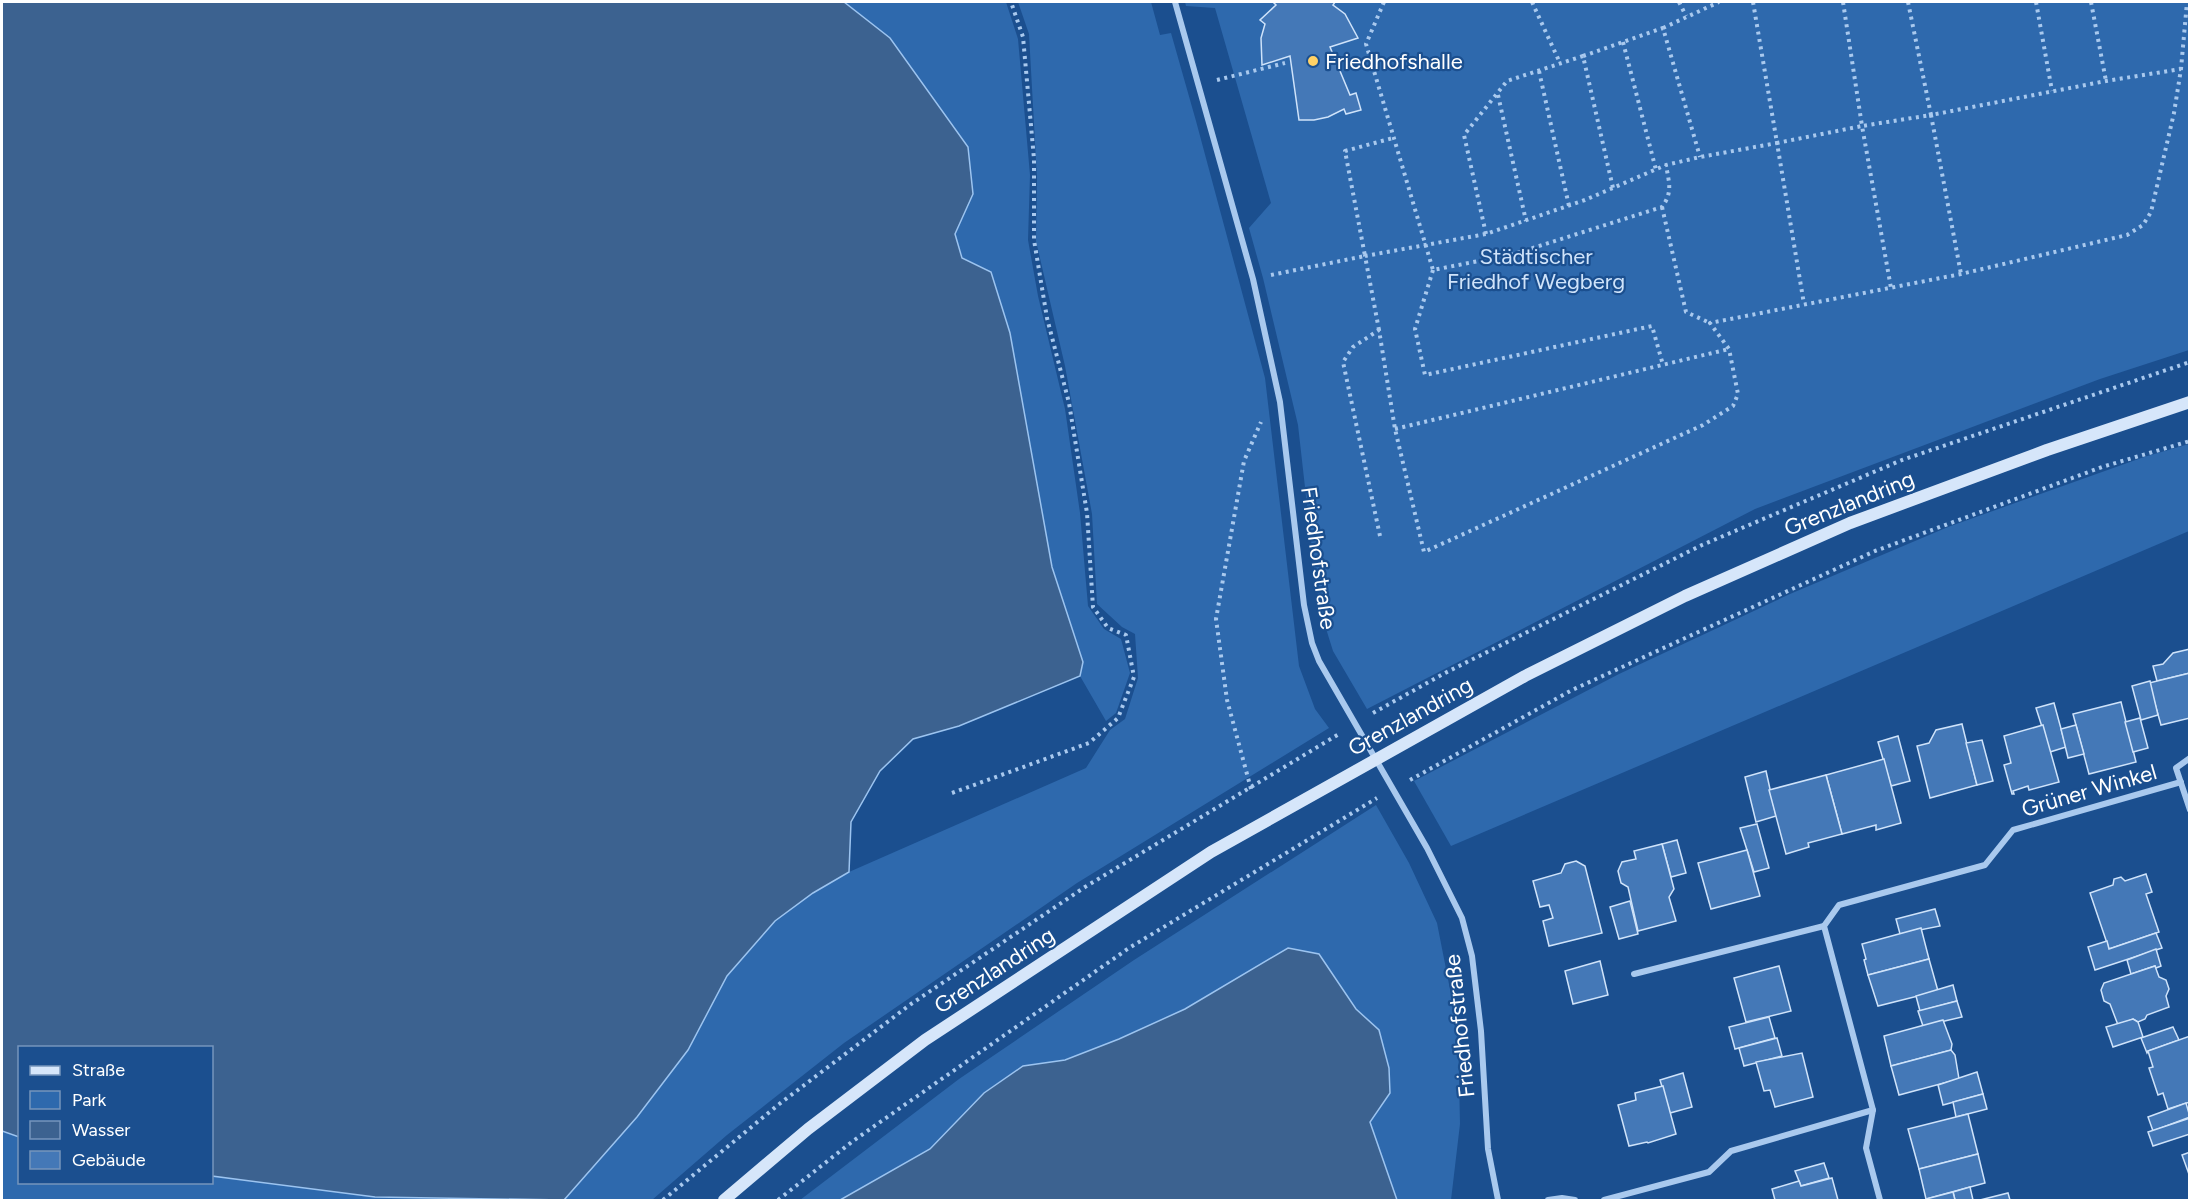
<svg xmlns="http://www.w3.org/2000/svg" width="2191" height="1202" viewBox="0 0 2191 1202" font-family="Figtree,sans-serif">
	<style>
		.green { fill: #2e69ad }
		.water { fill: #3c6290; stroke: #9cc4f0; stroke-width: 1.5 }
		.building { fill: #4478b7; stroke: #cfe3fa; stroke-width: 1.5 }
		.lines { fill: none; stroke-linecap: round; stroke-linejoin: round }
		.path { stroke: #a9c9ee; stroke-width: 4; stroke-dasharray: 3 4.5; stroke-linecap: butt }
		.street { stroke: #a9c9ee; stroke-width: 6 }
		.secondary { stroke: #d6e6fa; stroke-width: 12 }
		.poi-dot { fill: #ffd166; stroke: #1b4f8f; stroke-width: 2 }
		.labels { text-anchor: middle; stroke-width: 4.5; stroke-linejoin: round; paint-order: stroke }
		.poi-label { font-size: 22px; fill: #fff; stroke: #1b4f8f; text-anchor: start }
		.park-label { font-size: 22px; fill: #cfe3fa; stroke: #1b4f8f }
		.street-label { font-size: 22px; fill: #fff; stroke: #1b4f8f }
	</style>
	<rect width="100%" height="100%" fill="#1b4f8f"/>
	<g class="green">
		<path d="M844 2H1006L1018 39 1030 175 1028 240 1038 296 1065 409 1080 513 1088 606 1104 629 1121 639 1130 673 1116 713 1106 721 1080 676 1083 662 1052 567 1039 495 955 234 973 194 890 38Z"/>
		<path d="M1018 2H1151L1160 35 1171 33 1196 121 1265 378 1299 666 1315 709 1329 728 1077 883 844 1043 727 1135 652 1200H564L637 1117 688 1050 727 976 775 921 813 893 849 872 1086 768 1110 730 1125 719 1138 678 1135 634 1122 627 1097 604 1092 514 1065 366 1036 241 1037 178 1029 34Z"/>
		<path d="M1185 2H2189V350L2100 379 1755 509 1367 709 1333 651 1323 619 1316 585 1298 425 1263 278 1249 228 1271 203 1215 8 1186 6Z"/>
		<path d="M2189 444V531L1451 846 1414 781 1619 674 1790 594 1948 527 2144 457Z"/>
		<path d="M1376 805 1409 863 1437 923 1458 1030 1460 1124 1451 1200H1397L1370 1122 1390 1093 1379 1030 1356 1009 1335 977 1185 1009 1119 1039 1065 1060 1023 1066 984 1093 930 1149 840 1200H800L959 1079 1134 960Z"/>
		<path d="M2 1131 19 1137 20 1182H212V1176L375 1197 553 1200H2Z"/>
	</g>
	<g class="water">
		<path d="M2 2H844L890 38 968 147 973 194 955 234 962 258 991 272 1010 333 1052 567 1083 662 1080 676 959 726 913 739 880 771 851 822 849 872 813 893 775 921 727 976 688 1050 637 1117 564 1200 375 1197 212 1176V1048H20L19 1137 2 1131Z"/>
		<path d="M1288 948 1319 954 1356 1009 1379 1030 1389 1068 1390 1093 1370 1122 1397 1200H840L930 1149 984 1093 1023 1066 1065 1060 1119 1039 1185 1009Z"/>
	</g>
	<g class="building">
		<path d="M1273 2H1335L1333 5 1345 14 1358 38 1330 47 1350 95 1356 93 1361 110 1346 114 1344 109 1328 117 1314 120H1299L1290 56 1262 65 1261 38 1265 24 1260 20 1276 5Z"/>
		<path d="M2190 649V673L2157 681 2153 666 2163 664 2173 653Z"/>
		<path d="M2190 673V718L2161 725 2149 683Z"/>
		<path d="M2150 681 2158 715 2141 720 2132 686Z"/>
		<path d="M2121 702 2136 762 2089 774 2073 714Z"/>
		<path d="M2054 703 2066 747 2050 752 2036 708Z"/>
		<path d="M2140 718 2148 748 2133 752 2125 722Z"/>
		<path d="M1962 724 1977 785 1930 798 1917 746 1929 743 1936 730Z"/>
		<path d="M2043 725 2059 782 2029 790 2028 786 2013 791 2014 794H2012L2004 765 2011 763 2004 736Z"/>
		<path d="M2076 725 2084 754 2068 758 2061 729Z"/>
		<path d="M1898 736 1910 781 1891 786 1878 742Z"/>
		<path d="M1982 740 1993 781 1977 785 1966 743Z"/>
		<path d="M1884 759 1901 823 1876 830V825L1842 834 1826 775Z"/>
		<path d="M1766 771 1776 816 1756 822 1745 777Z"/>
		<path d="M1826 775 1842 834 1808 843 1809 847 1786 854 1769 790Z"/>
		<path d="M1757 824 1769 868 1754 872 1740 828Z"/>
		<path d="M1677 840 1686 873 1671 877 1662 844Z"/>
		<path d="M1662 844 1674 889 1669 897 1676 921 1638 931 1628 887 1621 883 1618 871 1622 862 1636 859 1634 851Z"/>
		<path d="M1747 850 1760 896 1711 909 1698 863Z"/>
		<path d="M1576 861 1585 866 1602 933 1549 946 1543 921 1553 918 1549 905 1540 907 1533 881 1561 873 1565 864Z"/>
		<path d="M2146 874 2152 892 2146 894 2159 932 2109 949 2090 893 2113 885 2114 879 2121 877 2125 881Z"/>
		<path d="M1630 901 1638 934 1619 939 1610 907Z"/>
		<path d="M1935 909 1940 926 1900 934 1896 919Z"/>
		<path d="M1921 928 1929 959 1868 975 1864 960 1866 959 1862 944Z"/>
		<path d="M2156 933 2162 948 2095 970 2088 947 2107 941 2109 949Z"/>
		<path d="M2156 949 2161 966 2156 968 2155 966 2131 974 2127 960Z"/>
		<path d="M1929 959 1938 991 1878 1006 1868 975Z"/>
		<path d="M1600 961 1608 995 1573 1004 1565 971Z"/>
		<path d="M1779 966 1791 1011 1746 1022 1734 978Z"/>
		<path d="M2155 966 2159 977 2166 980 2169 989 2166 996 2169 1007 2147 1015 2145 1019 2138 1022 2133 1019 2118 1025 2110 1004 2104 1001 2101 990 2104 983Z"/>
		<path d="M1953 985 1957 1001 1920 1011 1916 996Z"/>
		<path d="M1957 1001 1962 1017 1923 1026 1918 1011Z"/>
		<path d="M1769 1017 1775 1038 1735 1049 1729 1027Z"/>
		<path d="M2133 1019 2138 1022 2143 1037 2113 1047 2106 1027Z"/>
		<path d="M1943 1020 1952 1044 1951 1050 1891 1066 1884 1036Z"/>
		<path d="M2173 1027 2179 1040 2148 1051 2147 1053 2141 1038Z"/>
		<path d="M2190 1036V1102L2168 1109 2163 1093 2158 1095 2149 1068 2153 1067 2148 1051Z"/>
		<path d="M1777 1038 1782 1056 1744 1066 1739 1048Z"/>
		<path d="M1951 1050 1955 1055 1959 1079 1899 1095 1891 1066Z"/>
		<path d="M1802 1053 1813 1097 1775 1107 1770 1090 1764 1091 1756 1062Z"/>
		<path d="M1977 1072 1983 1094 1943 1105 1938 1085Z"/>
		<path d="M1683 1073 1692 1107 1670 1113 1660 1080Z"/>
		<path d="M1663 1086 1676 1134 1648 1143 1647 1142 1629 1146 1618 1105 1636 1100 1635 1093Z"/>
		<path d="M1983 1094 1987 1109 1956 1117 1953 1102Z"/>
		<path d="M2186 1103 2190 1117 2153 1131 2148 1117Z"/>
		<path d="M1968 1114 1978 1154 1919 1169 1908 1129Z"/>
		<path d="M2190 1118V1134L2153 1146 2148 1132Z"/>
		<path d="M2190 1152V1177L2182 1155Z"/>
		<path d="M1978 1154 1985 1183 1926 1199 1919 1169Z"/>
		<path d="M1824 1163 1829 1178 1801 1186 1795 1171Z"/>
		<path d="M1832 1178 1838 1200H1775L1772 1189 1799 1181 1801 1186Z"/>
		<path d="M1970 1187 1973 1200H1955L1953 1192Z"/>
		<path d="M1953 1192 1955 1200H1926V1199Z"/>
		<path d="M2008 1193 2010 1200H1980Z"/>
	</g>
	<g class="lines">
		<g class="path">
			<path d="M1384 2 1366 44 1433 270 1514 254 1662 207C1673 192 1669 183 1666 165"/>
			<path d="M1532 2 1560 63"/>
			<path d="M1679 2 1686 16"/>
			<path d="M1753 2 1777 143 1862 126 1891 288"/>
			<path d="M1843 2 1862 126 1931 115 1961 274"/>
			<path d="M1908 2 1931 115 2106 81 2181 69"/>
			<path d="M2036 2 2052 91"/>
			<path d="M2091 2 2106 81"/>
			<path d="M1663 28 1719 2"/>
			<path d="M1623 42 1656 170"/>
			<path d="M1583 56 1663 28 1700 157"/>
			<path d="M1539 71 1569 206"/>
			<path d="M1217 80 1285 63"/>
			<path d="M1498 95 1526 221"/>
			<path d="M1662 207 1686 312 1710 323"/>
			<path d="M1486 234 1464 135 1507 81 1583 56 1613 188"/>
			<path d="M1433 270 1415 329 1425 375 1652 326 1663 365"/>
			<path d="M1271 275 1365 256 1345 151 1393 138"/>
			<path d="M1379 330 1365 256 1486 234 1585 200 1666 165 1700 157 1777 143 1804 304"/>
			<path d="M1395 429 1729 349"/>
			<path d="M1380 536 1343 362 1353 347 1379 330 1395 429 1424 552 1703 425 1733 406 1738 394 1729 349 1710 323 1961 274 2127 235 2143 225 2151 212 2174 113 2181 69 2187 2"/>
			<path d="M1373 713 1445 673 1702 545 1902 460 2190 362"/>
			<path d="M1410 780 1572 690 1875 551 2102 467 2190 441"/>
			<path d="M1251 789 1227 700 1216 619 1244 461 1261 422"/>
			<path d="M952 793 1089 743 1118 718 1134 677 1126 635 1108 628 1093 607 1087 513 1069 403 1047 318 1034 240V159L1023 37 1011 2"/>
			<path d="M663 1200 778 1105 911 1004 1085 887 1339 734"/>
			<path d="M778 1200 853 1141 1129 948 1377 798"/>
		</g>
		<g class="street">
			<path d="M1175 2 1253 279 1280 402 1304 605 1312 643 1319 661 1427 848 1462 918 1472 956 1481 1031 1488 1149 1498 1200"/>
			<path d="M2190 758 2176 768 2190 810"/>
			<path d="M1634 974 1824 926"/>
			<path d="M1548 1200 1562 1198 1575 1200"/>
			<path d="M1604 1200 1709 1172 1731 1151 1873 1110"/>
			<path d="M1880 1200 1866 1148 1873 1110 1824 926 1839 905 1985 865 2013 830 2181 782"/>
		</g>
		<path class="secondary" d="M724 1200 808 1129 925 1040 1211 852 1525 676 1685 596 1850 523 2047 450 2190 402"/>
	</g>
	<circle class="poi-dot" cx="1313" cy="61" r="6"/>
	<g class="labels">
		<g class="poi-label">
			<text x="1325" y="69">Friedhofshalle</text>
		</g>
		<g class="park-label">
			<text x="1536" y="264">Städtischer<tspan x="1536" dy="25">Friedhof Wegberg</tspan></text>
		</g>
		<g class="street-label">
			<text transform="translate(1849 503) rotate(-22)" y="8">Grenzlandring</text>
			<text transform="translate(1319 558) rotate(82)" y="8">Friedhofstraße</text>
			<text transform="translate(1410 716) rotate(-29)" y="8">Grenzlandring</text>
			<text transform="translate(2089 790) rotate(-16)" y="8">Grüner Winkel</text>
			<text transform="translate(994 970) rotate(-33)" y="8">Grenzlandring</text>
			<text transform="translate(1459 1026) rotate(-96)" y="8">Friedhofstraße</text>
		</g>
	</g>
	<rect width="2191" height="1202" fill="none" stroke="#ffffff" stroke-width="6"/>
	<rect x="18" y="1046" width="195" height="138" fill="#1b4f8f" stroke="#7695bc" stroke-width="1.5"/>
	<rect x="30" y="1066" width="30" height="9" fill="#d6e6fa" stroke="#7695bc" stroke-width="1.5"/>
	<text x="72" y="1076" font-size="18" fill="#ffffff">Straße</text>
	<rect x="30" y="1091" width="30" height="18" fill="#2e69ad" stroke="#7695bc" stroke-width="1.5"/>
	<text x="72" y="1106" font-size="18" fill="#ffffff">Park</text>
	<rect x="30" y="1121" width="30" height="18" fill="#3c6290" stroke="#7695bc" stroke-width="1.5"/>
	<text x="72" y="1136" font-size="18" fill="#ffffff">Wasser</text>
	<rect x="30" y="1151" width="30" height="18" fill="#4478b7" stroke="#7695bc" stroke-width="1.5"/>
	<text x="72" y="1166" font-size="18" fill="#ffffff">Gebäude</text>
</svg>
